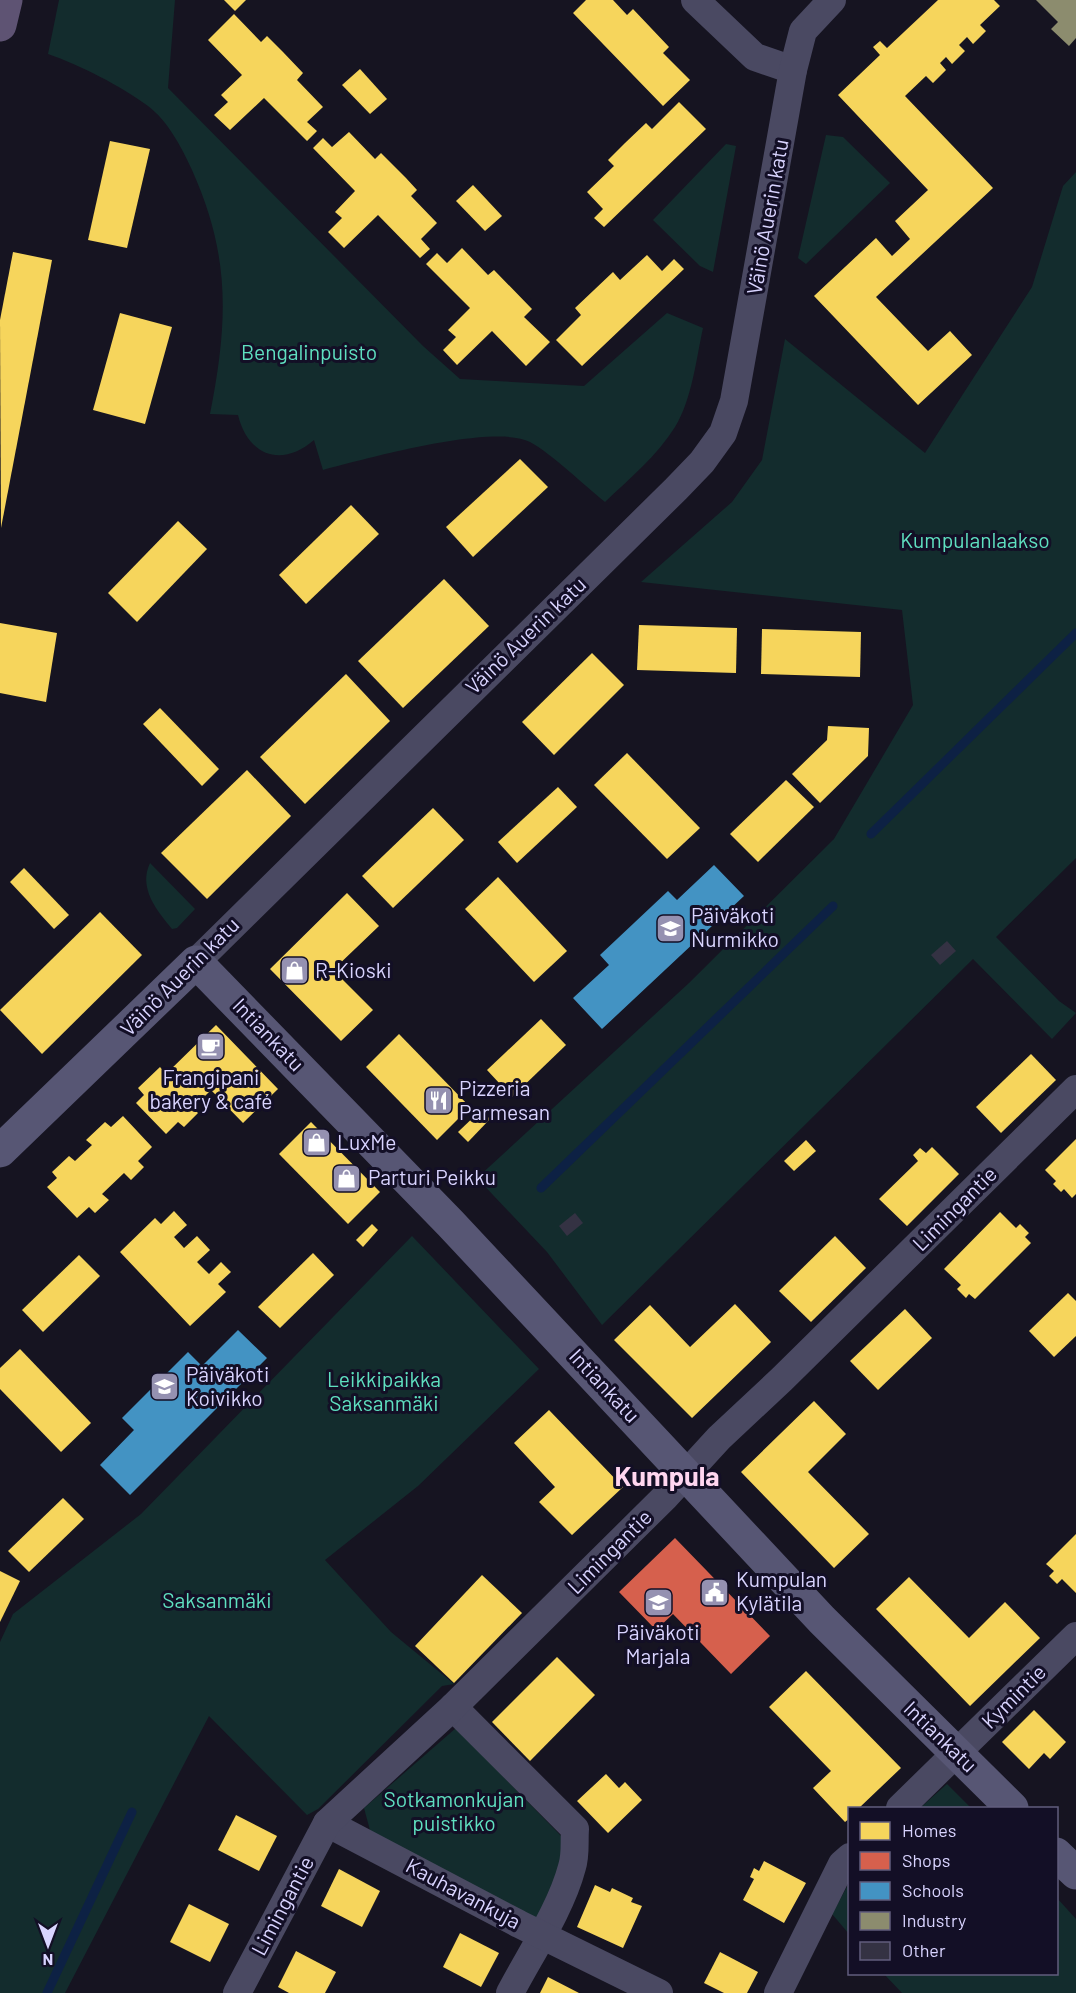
<svg xmlns="http://www.w3.org/2000/svg" width="1076" height="1993" viewBox="0 0 1076 1993" font-family="Barlow,sans-serif">
	<style>
		.green { fill: #132c2d }
		.homes { fill: #f6d55c }
		.shops { fill: #d6604d }
		.schools { fill: #4393c3 }
		.industry { fill: #8c8c6e }
		.lines { fill: none; stroke-linecap: round; stroke-linejoin: round }
		.stream { stroke: #0d2144; stroke-width: 9 }
		.building { fill: #343243 }
		.street { stroke: #4a4962; stroke-width: 28 }
		.secondary { stroke: #575674; stroke-width: 33 }
		.primary { stroke: #5e5373; stroke-width: 33 }
		.labels { text-anchor: middle; stroke-width: 6; stroke-linejoin: round; paint-order: stroke }
		.street-label { font-size: 21px; fill: #d9d4ff; stroke: #130f26 }
		.park-label { font-size: 21px; fill: #5fe0c0; stroke: #130f26 }
		.poi-label { font-size: 21px; fill: #d9d4ff; stroke: #130f26; text-anchor: start }
		.district-label { font-size: 27px; font-weight: bold; fill: #ffd6f0; stroke: #130f26 }
	</style>
	<rect width="100%" height="100%" fill="#161421"/>
	<g class="green">
		<path d="M59 0H175L168 88 423 346 460 379 584 386 667 313 703 328C696 360 692 399 675 427 657 456 629 479 605 502 585 486 552 454 530 442 494 423 365 459 323 470L314 440C282 468 248 456 238 415L210 414C228 322 231 257 192 170 182 148 168 121 148 106 121 86 80 65 48 54Z"/>
		<path d="M826 135 843 137 890 183 806 264 798 258Z"/>
		<path d="M726 144 736 146 713 272 700 266 653 220Z"/>
		<path d="M1076 172V858L996 937 1059 1001 1076 1013 1052 1039 973 959 602 1325 547 1252 477 1178 689 983 834 839 913 705 902 610 641 582 732 502 762 460 785 339 925 453 1032 287 1063 186Z"/>
		<path d="M150 863 195 909 177 928 172 929C157 911 138 888 150 863Z"/>
		<path d="M412 1236 539 1369 418 1486 325 1560 391 1632 454 1684 442 1686 318 1809 307 1815 209 1716 65 1993H0V1642L13 1614 141 1514Z"/>
		<path d="M456 1728 565 1840V1863L536 1922 371 1834 364 1808Z"/>
		<path d="M947 1784 971 1808H920Z"/>
		<path d="M849 1883V1934L832 1914Z"/>
		<path d="M1057 1898 1076 1919V1993H902L884 1974H1056Z"/>
	</g>
	<g class="homes">
		<path d="M224 0H246L235 11Z"/>
		<path d="M586 0H613L627 15 633 9 669 47 663 53 690 80 663 106 573 13Z"/>
		<path d="M938 0H994L1000 6 980 25 986 31 973 44 967 37 959 45 965 51 952 64 946 57 940 63 946 70 933 83 926 76 905 96 993 188 876 297 928 351 950 331 972 355 918 405 814 296 876 238 892 256 910 239 895 221 928 190 838 95 880 55 873 47 880 41 887 48Z"/>
		<path d="M234 14 261 42 267 36 283 52 303 73 297 80 323 107 307 122 317 131 307 141 264 98 230 130 214 115 228 102 221 95 242 75 208 40Z"/>
		<path d="M360 69 387 99 370 114 342 85Z"/>
		<path d="M679 102 706 129 604 227 594 218 603 209 587 192 614 166 608 160 625 143 646 123 652 129Z"/>
		<path d="M349 132 375 159 381 153 406 178 417 190 411 196 437 223 421 239 430 249 420 258 378 215 344 248 328 232 342 218 335 212 355 191 313 148 323 138 332 147Z"/>
		<path d="M110 141 150 149 127 248 88 240Z"/>
		<path d="M473 185 502 216 485 231 456 201Z"/>
		<path d="M462 248 488 275 494 270 532 309 524 317 550 342 526 366 492 331 457 365 443 350 456 337 448 330 470 308 426 264 437 253 447 263Z"/>
		<path d="M13 252 52 260 1 528 0 320Z"/>
		<path d="M647 255 662 271 674 259 684 269 582 366 556 340 581 315 575 308 613 272 620 280Z"/>
		<path d="M120 313 172 327 145 424 93 410Z"/>
		<path d="M520 459 548 487 473 557 446 527Z"/>
		<path d="M351 505 379 534 306 604 279 575Z"/>
		<path d="M178 521 207 549 137 622 108 593Z"/>
		<path d="M444 579 489 626 403 708 358 661Z"/>
		<path d="M0 623 57 633 46 702 0 693Z"/>
		<path d="M639 625 737 628 736 673 637 670Z"/>
		<path d="M762 629 861 632 860 677 761 674Z"/>
		<path d="M592 653 624 685 554 755 522 722Z"/>
		<path d="M346 674 390 721 305 804 260 757Z"/>
		<path d="M160 708 219 769 202 786 143 724Z"/>
		<path d="M828 726 869 728 868 756 820 803 792 774 827 740Z"/>
		<path d="M627 753 700 828 667 859 594 785Z"/>
		<path d="M247 770 291 816 207 899 161 853Z"/>
		<path d="M786 780 814 807 758 862 730 834Z"/>
		<path d="M558 787 577 807 517 863 498 842Z"/>
		<path d="M433 808 464 840 393 908 362 876Z"/>
		<path d="M24 868 69 915 54 929 10 882Z"/>
		<path d="M498 877 567 951 534 982 465 909Z"/>
		<path d="M347 893 379 926 333 970 373 1010 341 1041 270 969Z"/>
		<path d="M100 912 142 955 42 1054 0 1010Z"/>
		<path d="M541 1019 566 1045 512 1097 487 1070Z"/>
		<path d="M216 1025 278 1089 243 1123 211 1090 193 1108 198 1113 184 1127 178 1122 166 1134 136 1103 144 1095 138 1088 160 1067 166 1074Z"/>
		<path d="M399 1034 470 1107 437 1140 366 1067Z"/>
		<path d="M1031 1054 1056 1080 1001 1133 976 1107Z"/>
		<path d="M481 1110 490 1119 468 1142 458 1132Z"/>
		<path d="M123 1116 152 1147 138 1161 144 1167 131 1180 124 1173 102 1194 109 1200 95 1213 89 1207 77 1218 47 1187 57 1178 52 1172 69 1156 75 1161 92 1145 86 1140 105 1122 111 1127Z"/>
		<path d="M311 1122 380 1192 348 1224 279 1154Z"/>
		<path d="M1076 1139V1194L1072 1198 1064 1189 1061 1192 1053 1184 1056 1181 1045 1170Z"/>
		<path d="M806 1140 816 1151 794 1171 784 1161Z"/>
		<path d="M932 1147 959 1174 907 1226 879 1199 918 1161 913 1155 920 1148 926 1153Z"/>
		<path d="M174 1211 187 1225 174 1237 184 1248 197 1236 210 1250 197 1262 209 1274 221 1262 231 1272 218 1284 226 1292 190 1326 120 1252 155 1218 161 1224Z"/>
		<path d="M1000 1212 1016 1228 1020 1224 1029 1233 1025 1237 1031 1243 975 1299 969 1294 966 1298 957 1289 961 1285 944 1269Z"/>
		<path d="M372 1224 378 1230 363 1247 356 1240Z"/>
		<path d="M835 1236 866 1268 811 1322 779 1291Z"/>
		<path d="M313 1253 334 1275 280 1328 258 1307Z"/>
		<path d="M79 1255 100 1276 43 1332 22 1310Z"/>
		<path d="M1068 1293 1076 1301V1336L1054 1357 1029 1331Z"/>
		<path d="M735 1304 771 1342 692 1418 614 1340 650 1305 690 1347Z"/>
		<path d="M905 1309 932 1338 878 1390 850 1361Z"/>
		<path d="M20 1349 91 1423 61 1452 0 1389V1368Z"/>
		<path d="M814 1401 846 1434 808 1472 869 1534 834 1568 741 1472Z"/>
		<path d="M549 1410 623 1487 572 1535 539 1502 555 1487 514 1443Z"/>
		<path d="M63 1498 84 1519 29 1572 8 1551Z"/>
		<path d="M1076 1534V1593L1062 1579 1057 1584 1049 1576 1054 1571 1046 1564Z"/>
		<path d="M0 1571 20 1581 0 1622Z"/>
		<path d="M482 1575 522 1613 454 1683 415 1646Z"/>
		<path d="M909 1577 969 1638 1005 1602 1040 1638 970 1706 876 1609Z"/>
		<path d="M557 1657 595 1695 530 1761 492 1722Z"/>
		<path d="M806 1671 901 1768 859 1808H850V1818L845 1822 813 1788 831 1771 769 1707Z"/>
		<path d="M1034 1710 1066 1742 1050 1759 1044 1753 1029 1769 1002 1742Z"/>
		<path d="M606 1774 619 1788 625 1782 642 1800 608 1833 577 1801Z"/>
		<path d="M236 1815 277 1836 259 1871 218 1850Z"/>
		<path d="M764 1861 806 1883 784 1923 743 1900 754 1879 750 1877 754 1868 759 1871Z"/>
		<path d="M339 1869 380 1891 362 1927 321 1906Z"/>
		<path d="M595 1885 610 1892 612 1888 633 1898 631 1902 642 1906 623 1948 577 1927Z"/>
		<path d="M189 1904 229 1924 210 1962 170 1942Z"/>
		<path d="M460 1933 499 1953 481 1987 443 1967Z"/>
		<path d="M296 1951 336 1972 325 1993H289L278 1987Z"/>
		<path d="M720 1952 758 1972 747 1993H724L704 1983Z"/>
		<path d="M548 1977 579 1993H540Z"/>
	</g>
	<path class="shops" d="M675 1538 770 1636 731 1674 673 1614 656 1630 619 1592Z"/>
	<g class="schools">
		<path d="M714 865 744 896 602 1029 573 998 609 965 600 955 668 891 677 900Z"/>
		<path d="M238 1330 267 1358 130 1495 100 1465 134 1430 122 1418 188 1352 202 1366Z"/>
	</g>
	<path class="industry" d="M1036 0H1076V38L1069 46 1051 29 1058 22Z"/>
	<g class="lines">
		<g class="stream">
			<path d="M871 834 1076 633"/>
			<path d="M541 1188 833 906"/>
			<path d="M47 1993 132 1812"/>
		</g>
	</g>
	<g class="building">
		<path d="M947 941 956 951 940 965 931 955Z"/>
		<path d="M575 1213 583 1223 567 1236 559 1226Z"/>
	</g>
	<g class="lines">
		<g class="street">
			<path d="M695 0 755 57 793 70"/>
			<path d="M196 962 676 489 702 462 723 433 734 401 793 70 803 31 832 0"/>
			<path d="M453 1707 575 1829C574 1841 576 1855 572 1867 561 1909 531 1953 510 1993"/>
			<path d="M900 1808 1076 1636"/>
			<path d="M327 1823 519 1924 659 1993"/>
			<path d="M237 1993 327 1823 453 1707 665 1497 719 1438 782 1379 1076 1089"/>
			<path d="M778 1993 842 1864 850 1857"/>
		</g>
		<g class="secondary">
			<path d="M0 1151 196 962 450 1223 822 1620 1012 1808"/>
			<path d="M1056 1854 1076 1873"/>
		</g>
		<path class="primary" d="M0 25 6 0"/>
	</g>
	<defs>
		<symbol id="school-square" viewBox="-11 -11 22 22"><rect x="-9" y="-9" width="18" height="18" rx="4" fill="#9591b1" stroke="#130f26"/><path d="M0-5L7-2L0 1L-7-2ZM-4 1L0 2.5L4 1V4Q0 6-4 4Z" fill="#fff"/></symbol>
		<symbol id="shop-square" viewBox="-11 -11 22 22"><rect x="-9" y="-9" width="18" height="18" rx="4" fill="#9591b1" stroke="#130f26"/><path d="M-5-2.5h2.3a2.7 3.5 0 0 1 5.4 0H5L5.5 6h-11ZM-1.5-2.5h3a1.5 2.3 0 0 0-3 0Z" fill="#fff"/></symbol>
		<symbol id="cafe-square" viewBox="-11 -11 22 22"><rect x="-9" y="-9" width="18" height="18" rx="4" fill="#9591b1" stroke="#130f26"/><path d="M-5.5-4.5H6V0H3Q3 3.5 0 3.5H-2.5Q-5.5 3.5-5.5 0ZM3-3.2v2h1.7v-2ZM-6 4.5H4V6H-6Z" fill="#fff"/></symbol>
		<symbol id="restaurant-square" viewBox="-11 -11 22 22"><rect x="-9" y="-9" width="18" height="18" rx="4" fill="#9591b1" stroke="#130f26"/><path d="M-5-6h1v4h1v-4h1v4h1v-4h1v5L-1.5 .5V6h-2V.5L-5-1ZM5-6V6H3V1.5H1.5Q1.5-4 5-6Z" fill="#fff"/></symbol>
		<symbol id="civic-square" viewBox="-11 -11 22 22"><rect x="-9" y="-9" width="18" height="18" rx="4" fill="#9591b1" stroke="#130f26"/><path d="M-.6-6.5H3V-4.5H.6V-3L4-1V1h2V6H-6V1h2V-1L-.6-3ZM-1.2 2.5V6h2.4V2.5Z" fill="#fff"/></symbol>
	</defs>
	<g fill-rule="evenodd">
		<use href="#school-square" x="654" y="912" width="33" height="33"/>
		<use href="#shop-square" x="278" y="954" width="33" height="33"/>
		<use href="#cafe-square" x="194" y="1030" width="33" height="33"/>
		<use href="#restaurant-square" x="422" y="1084" width="33" height="33"/>
		<use href="#shop-square" x="300" y="1126" width="33" height="33"/>
		<use href="#shop-square" x="330" y="1162" width="33" height="33"/>
		<use href="#school-square" x="148" y="1370" width="33" height="33"/>
		<use href="#civic-square" x="698" y="1576" width="33" height="33"/>
		<use href="#school-square" x="642" y="1586" width="33" height="33"/>
	</g>
	<g class="labels">
		<g class="street-label">
			<text transform="translate(768 217) rotate(-80)" y="7">Väinö Auerin katu</text>
			<text transform="translate(526 636) rotate(-44)" y="7">Väinö Auerin katu</text>
			<text transform="translate(180 977) rotate(-45)" y="7">Väinö Auerin katu</text>
			<text transform="translate(268 1035) rotate(46)" y="7">Intiankatu</text>
			<text transform="translate(955 1209) rotate(-45)" y="7">Limingantie</text>
			<text transform="translate(604 1386) rotate(47)" y="7">Intiankatu</text>
			<text transform="translate(610 1552) rotate(-45)" y="7">Limingantie</text>
			<text transform="translate(1014 1697) rotate(-45)" y="7">Kymintie</text>
			<text transform="translate(940 1737) rotate(44)" y="7">Intiankatu</text>
			<text transform="translate(463 1894) rotate(28)" y="7">Kauhavankuja</text>
			<text transform="translate(283 1906) rotate(-62)" y="7">Limingantie</text>
		</g>
		<g class="park-label">
			<text x="309" y="360">Bengalinpuisto</text>
			<text x="975" y="548">Kumpulanlaakso</text>
			<text x="384" y="1387">Leikkipaikka<tspan x="384" dy="24">Saksanmäki</tspan></text>
			<text x="217" y="1608">Saksanmäki</text>
			<text x="454" y="1807">Sotkamonkujan<tspan x="454" dy="24">puistikko</tspan></text>
		</g>
		<g class="poi-label">
			<text x="691" y="923">Päiväkoti<tspan x="691" dy="24">Nurmikko</tspan></text>
			<text x="315" y="978">R-Kioski</text>
			<text x="211" y="1085" text-anchor="middle">Frangipani<tspan x="211" dy="24">bakery &amp; café</tspan></text>
			<text x="459" y="1096">Pizzeria<tspan x="459" dy="24">Parmesan</tspan></text>
			<text x="337" y="1150">LuxMe</text>
			<text x="368" y="1185">Parturi Peikku</text>
			<text x="186" y="1382">Päiväkoti<tspan x="186" dy="24">Koivikko</tspan></text>
			<text x="736" y="1587">Kumpulan<tspan x="736" dy="24">Kylätila</tspan></text>
			<text x="658" y="1640" text-anchor="middle">Päiväkoti<tspan x="658" dy="24">Marjala</tspan></text>
		</g>
		<g class="district-label">
			<text x="667" y="1486">Kumpula</text>
		</g>
	</g>
	<rect x="848" y="1807" width="210" height="168" fill="#130f26" stroke="#625e7d" stroke-width="1.5"/>
	<rect x="860" y="1822" width="30" height="18" fill="#f6d55c" stroke="#625e7d" stroke-width="1.5"/>
	<text x="902" y="1837" font-size="18" fill="#d9d4ff">Homes</text>
	<rect x="860" y="1852" width="30" height="18" fill="#d6604d" stroke="#625e7d" stroke-width="1.5"/>
	<text x="902" y="1867" font-size="18" fill="#d9d4ff">Shops</text>
	<rect x="860" y="1882" width="30" height="18" fill="#4393c3" stroke="#625e7d" stroke-width="1.5"/>
	<text x="902" y="1897" font-size="18" fill="#d9d4ff">Schools</text>
	<rect x="860" y="1912" width="30" height="18" fill="#8c8c6e" stroke="#625e7d" stroke-width="1.5"/>
	<text x="902" y="1927" font-size="18" fill="#d9d4ff">Industry</text>
	<rect x="860" y="1942" width="30" height="18" fill="#343243" stroke="#625e7d" stroke-width="1.5"/>
	<text x="902" y="1957" font-size="18" fill="#d9d4ff">Other</text>
	<g transform="translate(48 1945) rotate(180)" stroke="#130f26" stroke-width="4.5" paint-order="stroke">
	<path d="M0-4.5L10 22L0 15L-10 22Z" fill="#d9d4ff"/>
	<text y="-9" font-size="16" font-weight="bold" text-anchor="middle" fill="#d9d4ff">N</text>
	</g>
</svg>
